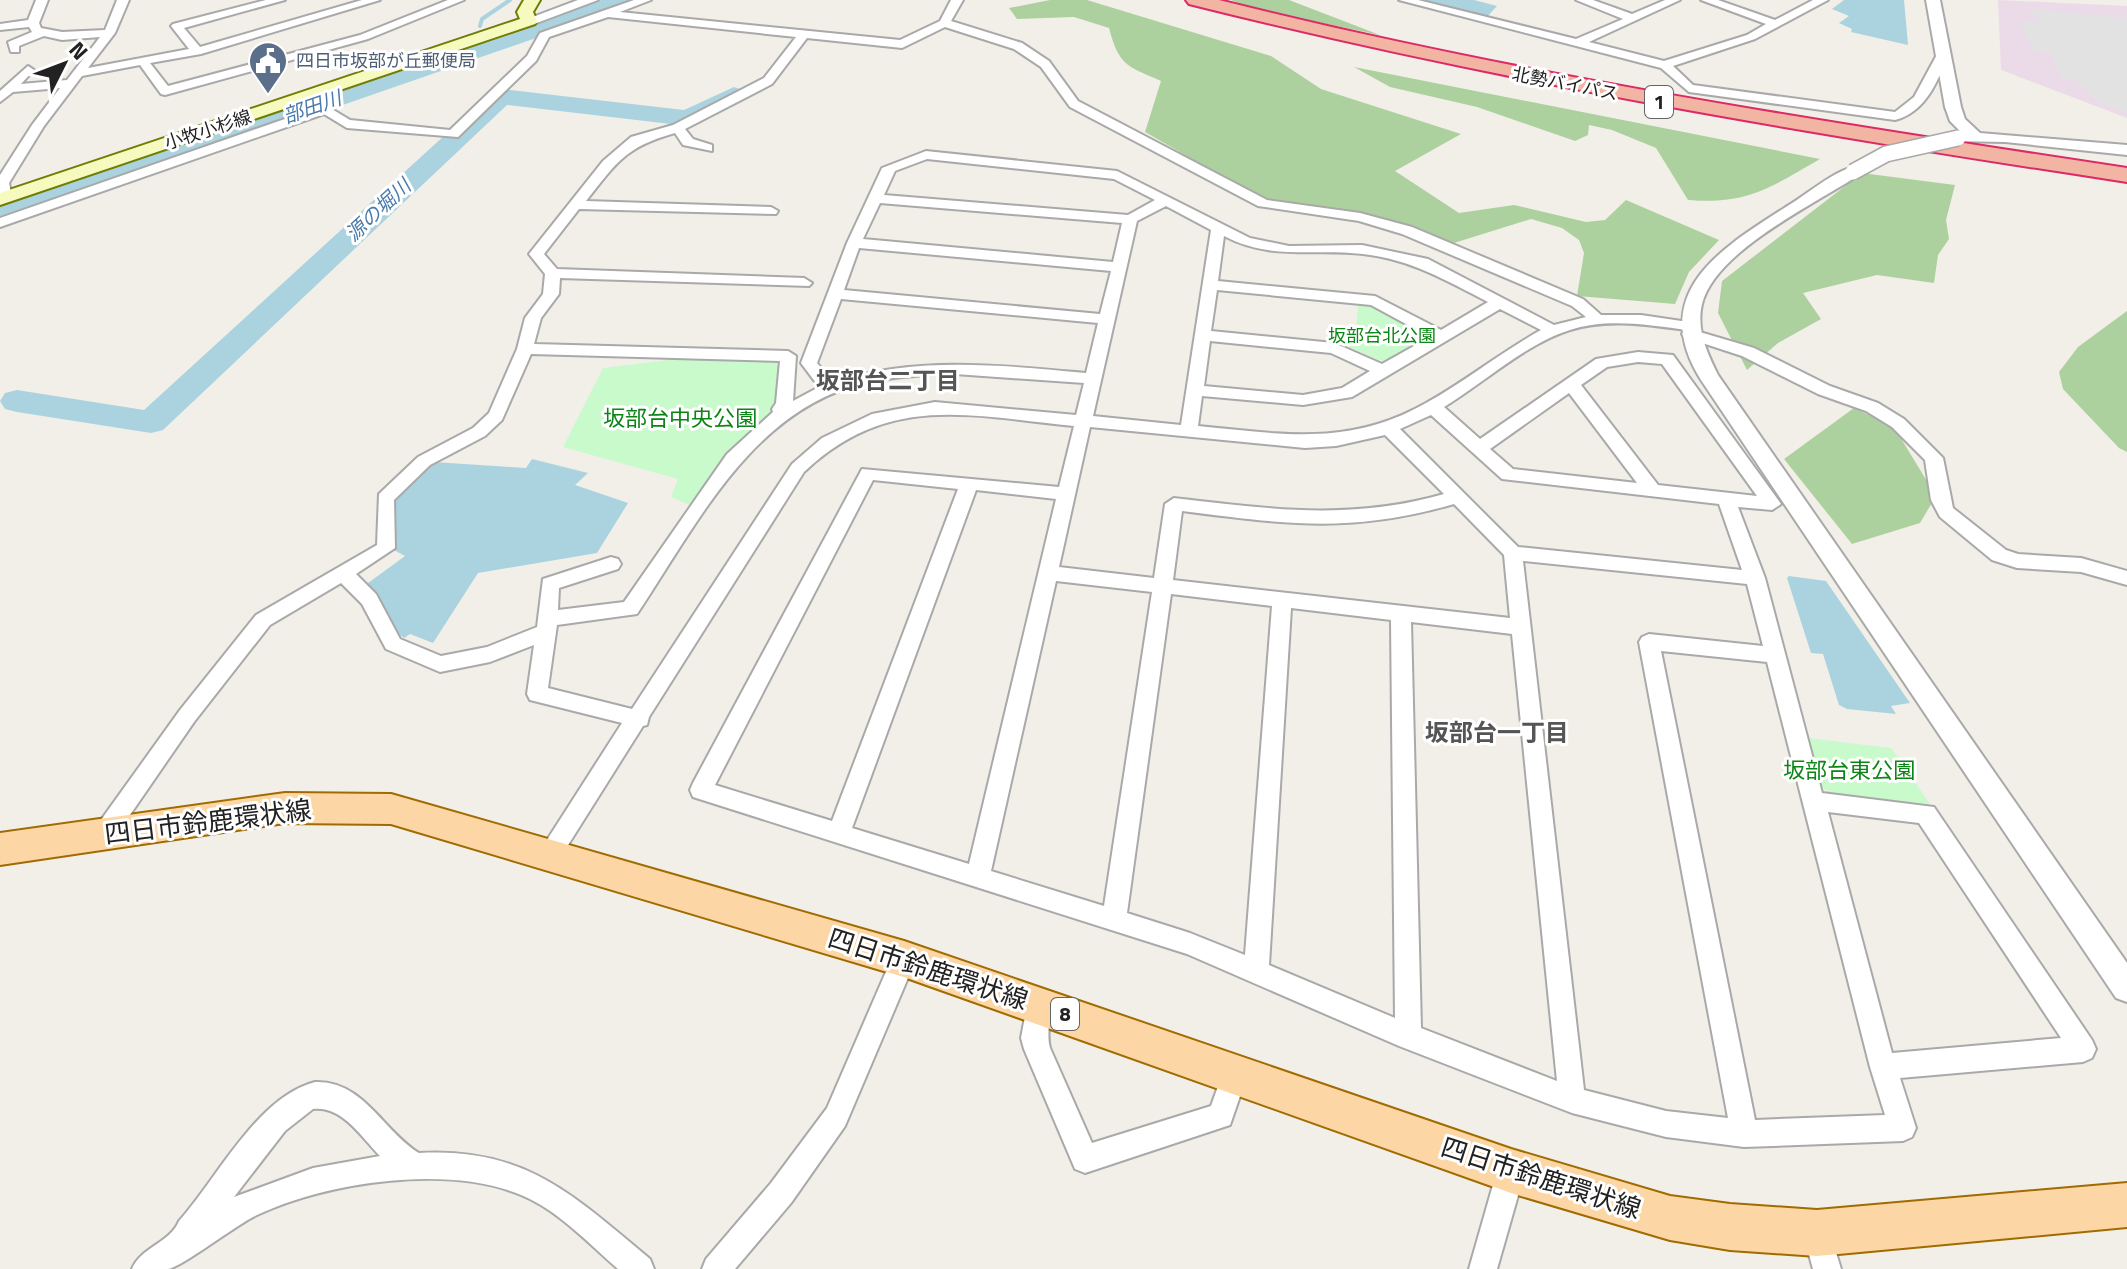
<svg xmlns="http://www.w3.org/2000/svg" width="2127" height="1269" viewBox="0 0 2127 1269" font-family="'Titillium Web','Noto Sans JP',sans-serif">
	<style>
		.industrial { fill: #ebdbe8 }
		.forest { fill: #add19e }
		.park { fill: #c8facc }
		.parking { fill: #e2e2e2 }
		.water { fill: #aad3df }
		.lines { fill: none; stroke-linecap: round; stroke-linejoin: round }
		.stream { stroke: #aad3df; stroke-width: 4 }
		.river { fill: #aad3df; fill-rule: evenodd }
		.minor-casing { stroke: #a9a9a9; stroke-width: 4 }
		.tertiary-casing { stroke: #a9a9a9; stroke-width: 4 }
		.secondary-casing { stroke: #707d05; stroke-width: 4 }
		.primary-casing { stroke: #a06b00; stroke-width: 4 }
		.trunk-casing { stroke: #dc2a67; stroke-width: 4 }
		.minor { fill: #fff; fill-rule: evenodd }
		.tertiary { fill: #fff; fill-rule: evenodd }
		.secondary { fill: #f7fabf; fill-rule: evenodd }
		.primary { fill: #fcd6a4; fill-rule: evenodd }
		.trunk { fill: #f2b4a3; fill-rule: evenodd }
		.tertiary-bridge-casing { stroke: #a9a9a9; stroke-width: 18; stroke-linecap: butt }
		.tertiary-bridge { stroke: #fff; stroke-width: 15 }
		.labels { text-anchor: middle; stroke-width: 6; stroke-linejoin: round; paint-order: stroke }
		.far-service-label { font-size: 18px; fill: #4e5e75; stroke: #fff; text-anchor: start }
		.far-street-label { font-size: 18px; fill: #222; stroke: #fff }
		.far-park-label { font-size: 18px; fill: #0c8416; stroke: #fff }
		.shield { fill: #fff; stroke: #646464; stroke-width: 2 }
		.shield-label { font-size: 20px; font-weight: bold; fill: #222 }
		.far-water-label { font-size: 20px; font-style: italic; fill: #4a7aab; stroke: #fff }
		.park-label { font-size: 22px; fill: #0c8416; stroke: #fff }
		.neighbourhood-label { font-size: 24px; font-weight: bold; fill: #555; stroke: #fff }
		.near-street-label { font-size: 26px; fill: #222; stroke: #fff }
	</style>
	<rect width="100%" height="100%" fill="#f2efe9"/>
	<path class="industrial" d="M1998 0 2127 6V118L2001 70Z"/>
	<g class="forest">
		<path d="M1050 0H1087L1271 56 1321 89 1461 134 1395 171 1459 213 1514 205 1586 222 1605 220 1626 200 1719 240 1689 272 1675 304 1577 296 1584 253 1579 240 1562 228 1531 219 1454 243 1396 224 1297 208 1260 198 1145 132 1161 81C1127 66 1119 66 1109 28L1074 17 1017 19 1009 8Z"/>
		<path d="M1231 0H1289L1380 35 1250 8Z"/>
		<path d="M1354 67 1820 159C1771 187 1748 205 1688 200L1656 148 1612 130 1589 125 1588 135 1575 141 1477 107 1390 87Z"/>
		<path d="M1862 173 1955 185 1946 220 1949 239 1938 255 1934 283 1877 275 1803 293 1821 319 1778 343 1747 370 1718 313 1722 281Z"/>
		<path d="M2127 311V452L2119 448 2063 389 2059 372 2078 347Z"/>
		<path d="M1854 408 1894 427 1936 496 1920 523 1852 544 1784 459Z"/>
	</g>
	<g class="park">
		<path d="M1358 301 1374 304 1424 332 1427 339C1382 367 1396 367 1349 347L1357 323Z"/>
		<path d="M693 357 782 360 778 403 770 416 726 455 690 505 671 497 678 479 563 447 603 368Z"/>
		<path d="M1808 738 1891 748 1930 804 1835 796 1820 786Z"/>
	</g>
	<path class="parking" d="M2031 9 2127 18V113L2098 102 2076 81 2061 78 2050 53 2034 52 2019 21 2040 23Z"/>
	<g class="water">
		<path d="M1416 0H1474L1497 6 1486 18Z"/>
		<path d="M1844 0H1904L1908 45 1851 32 1852 29 1839 23 1849 16 1832 9Z"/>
		<path d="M532 459 588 473 575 485 628 503 597 553 478 573 433 643 410 634 404 638 399 634 376 595 364 586 405 556 394 550 396 494 434 462 526 468Z"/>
		<path d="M1789 576 1826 581 1910 703 1891 706 1896 714 1847 709 1839 705 1823 654 1811 653 1787 578Z"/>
	</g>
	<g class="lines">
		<path class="stream" d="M480 26 482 19 510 0"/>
		<g class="river">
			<path d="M601 0H634L631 5 0 224V206Z"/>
			<path d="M734 87 743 90 747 95 743 100 688 126 507 105 163 430 151 433 17 412 5 409 0 401 5 393 17 390 144 410 492 92 501 89 684 110Z"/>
		</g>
		<defs>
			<g id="minor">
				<path d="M36 0H48L39 23 41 28 62 32 105 30 117 0H129L115 33 88 68 189 49 171 26 173 24 266 0H285L184 28 200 47 362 0H380L201 54 150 63 168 86 360 35 448 0H464L368 39 165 95 161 94 140 65 82 76 44 126 9 183 12 198 5 202 0 201V175L32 125 60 88 13 92 0 102V91L28 66 34 70 21 84 67 80 100 37 62 40 44 36 19 46V52H11L8 42 32 32 29 27 0 30V24L28 20Z"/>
				<path d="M634 0H651L620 12 900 40 940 21 951 0H963L951 21 1022 43 1049 61 1078 101 1267 200 1360 213 1412 227 1583 299 1601 315H1641L1695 323 1697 326 1693 330 1754 348 1830 386 1878 403 1904 419 1943 458 1953 508 2006 550 2018 554 2081 558 2127 571V585L2081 572 2017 568 1992 560 1940 517 1931 500 1925 460 1892 427 1866 411 1818 394 1742 356 1684 337 1682 334 1686 330C1648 325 1607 318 1570 330 1527 343 1482 384 1444 407L1480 439 1596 359 1638 352 1673 355 1781 504 1772 510 1738 507 1765 578 1822 793 1934 807 2092 1040 2096 1049 2092 1058 2083 1062 1900 1078 1916 1128 1912 1137 1903 1141 1744 1147 1666 1137 1572 1113 1399 1046 1187 954 693 797 690 790 693 783 862 469 1059 487 1074 426C970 416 888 392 804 472L649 717 647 725 643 726 558 861 550 864 542 861 538 854 622 723 530 700 527 694 534 645 490 662 440 672 386 649 362 604 341 583 270 625 194 722 112 841 104 844 96 841 93 834 96 827 180 710 256 615 377 545 379 494 418 457 473 428 489 413 517 349 525 318 543 294 545 274 529 254 603 161 631 137 673 125 764 78 796 37 608 17 549 37 536 61 458 137 347 128 324 114 0 227V218L325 105 350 120 450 130 527 56 540 33ZM945 27 1014 49 1041 67 1070 107 1258 206 1359 221 1402 234 1572 306 1586 317 1554 325 1428 259 1362 245 1289 246 1250 238 1117 171 926 151 882 168 847 243 801 363 819 387 793 401 796 356 788 351 534 344 541 318 559 294 560 278 809 286 812 283 804 278 557 269 544 254 579 209 776 214 778 211 771 207 586 201C617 162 625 147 675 133L683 145 712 151V145L693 139 685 129 772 84 807 38 902 48ZM927 159 1114 179 1155 200 1128 215 884 195 895 171ZM880 203 1122 223 1113 262 863 239ZM1166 206 1211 230 1181 425 1093 416 1137 221ZM1224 236C1272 261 1313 248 1363 254 1410 259 1447 281 1488 302L1441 330 1375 296 1218 281ZM859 248 1111 271 1100 314 844 290ZM1217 290 1371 305 1430 337 1382 364 1334 343 1211 331ZM841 299 1098 323 1086 373C1001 365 916 356 833 382L817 363ZM1500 309 1541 330C1501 352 1466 381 1426 403 1349 447 1282 434 1198 426L1202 396 1303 405 1352 397ZM1210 341 1331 353 1370 371 1342 388 1303 395 1204 386ZM531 354 780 361 776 403 772 409 773 412 727 454 624 602 558 610 559 588 618 569 621 564 618 559 611 557 543 579 537 627 487 647 441 656 400 639 376 594 356 574 395 548 394 500 430 465 485 436 502 420ZM1638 362 1662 364 1757 496 1658 485 1581 385 1607 367ZM955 374 1084 383 1076 415 935 402 872 414 822 438 792 464 632 709 548 688 557 625 637 614C698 523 753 407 869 382 898 376 927 375 955 374ZM1569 393 1637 483 1513 469 1490 449ZM1431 415 1502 479 1719 504 1742 570 1518 547 1400 429ZM1090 427 1305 448 1336 446 1385 435 1444 494C1349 521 1270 509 1174 498L1165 504 1154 578 1059 567ZM873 480 958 489 832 821 715 785ZM976 490 1056 499 969 864 852 828ZM1454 504 1504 555 1510 618 1173 580 1182 511C1286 524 1350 534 1454 504ZM1523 561 1747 584 1763 646 1649 634 1642 637 1639 642 1728 1118 1666 1111 1584 1090ZM1056 581 1152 592 1104 906 991 871ZM1171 594 1272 606 1245 955 1190 933 1127 913ZM1291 608 1391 620 1395 1018 1269 965ZM1411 622 1512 634 1557 1081 1421 1028ZM1661 651 1767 662 1870 1067 1885 1115 1755 1120ZM1828 812 1919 823 2061 1038 1892 1053Z"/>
				<path d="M1399 0H1418L1576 39 1623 19 1576 0H1593L1632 14 1665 0H1680L1589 42 1664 61 1747 35 1766 24 1701 0H1718L1775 20 1813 0H1828L1755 39 1673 66 1693 85 1895 112 1914 97 1940 49 1950 52C1938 79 1927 112 1895 120L1689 92 1661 68Z"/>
				<path d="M904 947 913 951 916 959 845 1126 791 1203 735 1269H702L706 1259 771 1183 827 1108 895 951Z"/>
				<path d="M1038 993 1047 996C1054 1013 1045 1030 1050 1048L1092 1143 1211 1106 1226 1064 1235 1060 1244 1064 1248 1073 1230 1125 1085 1173 1075 1169 1024 1049 1021 1038 1029 996Z"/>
				<path d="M315 1082C363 1080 383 1131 419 1153 526 1147 574 1196 650 1259L654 1269H618C588 1243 558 1210 521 1195 448 1164 327 1182 257 1215 237 1224 182 1267 168 1269 157 1269 143 1269 132 1269 141 1247 170 1243 179 1221 217 1179 257 1097 315 1082ZM313 1109C343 1106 361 1137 380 1156L313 1168 234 1197 285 1131Z"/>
				<path d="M1511 1157 1521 1161 1525 1171 1497 1269H1469L1497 1171 1501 1161Z"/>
				<path d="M1817 1219 1827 1223 1841 1269H1813L1803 1233 1807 1223Z"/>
			</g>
			<g id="tertiary">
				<path d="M578 0H598L534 24 522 21Z"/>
				<path d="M1926 0H1940L1961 107 1965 119 1980 133 2127 145V155L2005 142 1952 141V135L1962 133 1950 121 1945 107Z"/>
				<path d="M1853 167 1861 172 1859 175C1815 204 1715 251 1702 304 1696 329 1707 353 1718 375L2127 963V1002L2116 998 1701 380C1646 292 1723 247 1789 205 1809 193 1831 173 1853 167Z"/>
			</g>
			<path id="secondary" d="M524 0H540L533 12 537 21 535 24 0 205V193L520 19 517 12Z"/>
			<path id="primary" d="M285 793 391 794 904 941 1511 1149 1670 1196 1730 1204 1817 1210 2127 1183V1227L1817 1256 1730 1250 1670 1240 1511 1193 904 977 391 824 285 823 0 865V833Z"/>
			<path id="trunk" d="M1186 0H1219C1518 75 1822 122 2127 168V182C1812 134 1499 82 1189 4Z"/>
		</defs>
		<use href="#minor" class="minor-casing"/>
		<use href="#tertiary" class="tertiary-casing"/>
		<use href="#secondary" class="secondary-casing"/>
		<use href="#primary" class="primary-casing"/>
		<use href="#trunk" class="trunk-casing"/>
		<use href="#minor" class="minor"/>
		<use href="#tertiary" class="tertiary"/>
		<use href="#secondary" class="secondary"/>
		<use href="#primary" class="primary"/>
		<use href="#trunk" class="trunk"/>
		<defs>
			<path id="tertiary-bridge" d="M1853 172 1886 154 1958 138"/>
		</defs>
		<use href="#tertiary-bridge" class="tertiary-bridge-casing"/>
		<use href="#tertiary-bridge" class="tertiary-bridge"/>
	</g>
	<defs>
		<symbol id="civic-pin" viewBox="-11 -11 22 30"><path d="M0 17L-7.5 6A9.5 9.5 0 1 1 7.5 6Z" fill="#5c6f8a" stroke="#fff"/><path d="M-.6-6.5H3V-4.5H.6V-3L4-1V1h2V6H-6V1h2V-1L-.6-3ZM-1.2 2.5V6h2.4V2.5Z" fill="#fff"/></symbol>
	</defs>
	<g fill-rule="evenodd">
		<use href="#civic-pin" x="246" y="39" width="44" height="60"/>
	</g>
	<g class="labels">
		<g class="far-service-label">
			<text x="296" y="67">四日市坂部が丘郵便局</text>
		</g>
		<g class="far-street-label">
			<text transform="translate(1565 84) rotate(11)" y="6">北勢バイパス</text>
			<text transform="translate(208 130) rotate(-18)" y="6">小牧小杉線</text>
		</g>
		<g class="far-park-label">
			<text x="1382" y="342">坂部台北公園</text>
		</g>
		<g class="shield">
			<rect x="1645" y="86" width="28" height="32" rx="6"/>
			<rect x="1051" y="998" width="28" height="32" rx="6"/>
		</g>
		<g class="shield-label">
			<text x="1659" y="109">1</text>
			<text x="1065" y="1021">8</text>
		</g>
		<g class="far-water-label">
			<text transform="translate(312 107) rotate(-19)" y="7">部田川</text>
			<text transform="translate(378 210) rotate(-43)" y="7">源の堀川</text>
		</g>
		<g class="park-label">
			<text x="680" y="426">坂部台中央公園</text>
			<text x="1849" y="778">坂部台東公園</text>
		</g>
		<g class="neighbourhood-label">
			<text x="888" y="389">坂部台二丁目</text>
			<text x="1497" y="741">坂部台一丁目</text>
		</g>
		<g class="near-street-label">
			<text transform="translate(208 822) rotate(-7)" y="9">四日市鈴鹿環状線</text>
			<text transform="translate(928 969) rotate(18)" y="9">四日市鈴鹿環状線</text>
			<text transform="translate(1541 1178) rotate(18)" y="9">四日市鈴鹿環状線</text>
		</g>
	</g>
	<g transform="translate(64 64) rotate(48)" stroke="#ffffff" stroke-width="6" paint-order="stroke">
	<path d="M0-6L14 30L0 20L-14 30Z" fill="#222222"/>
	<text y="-12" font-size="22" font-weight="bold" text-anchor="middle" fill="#222222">N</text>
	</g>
</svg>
